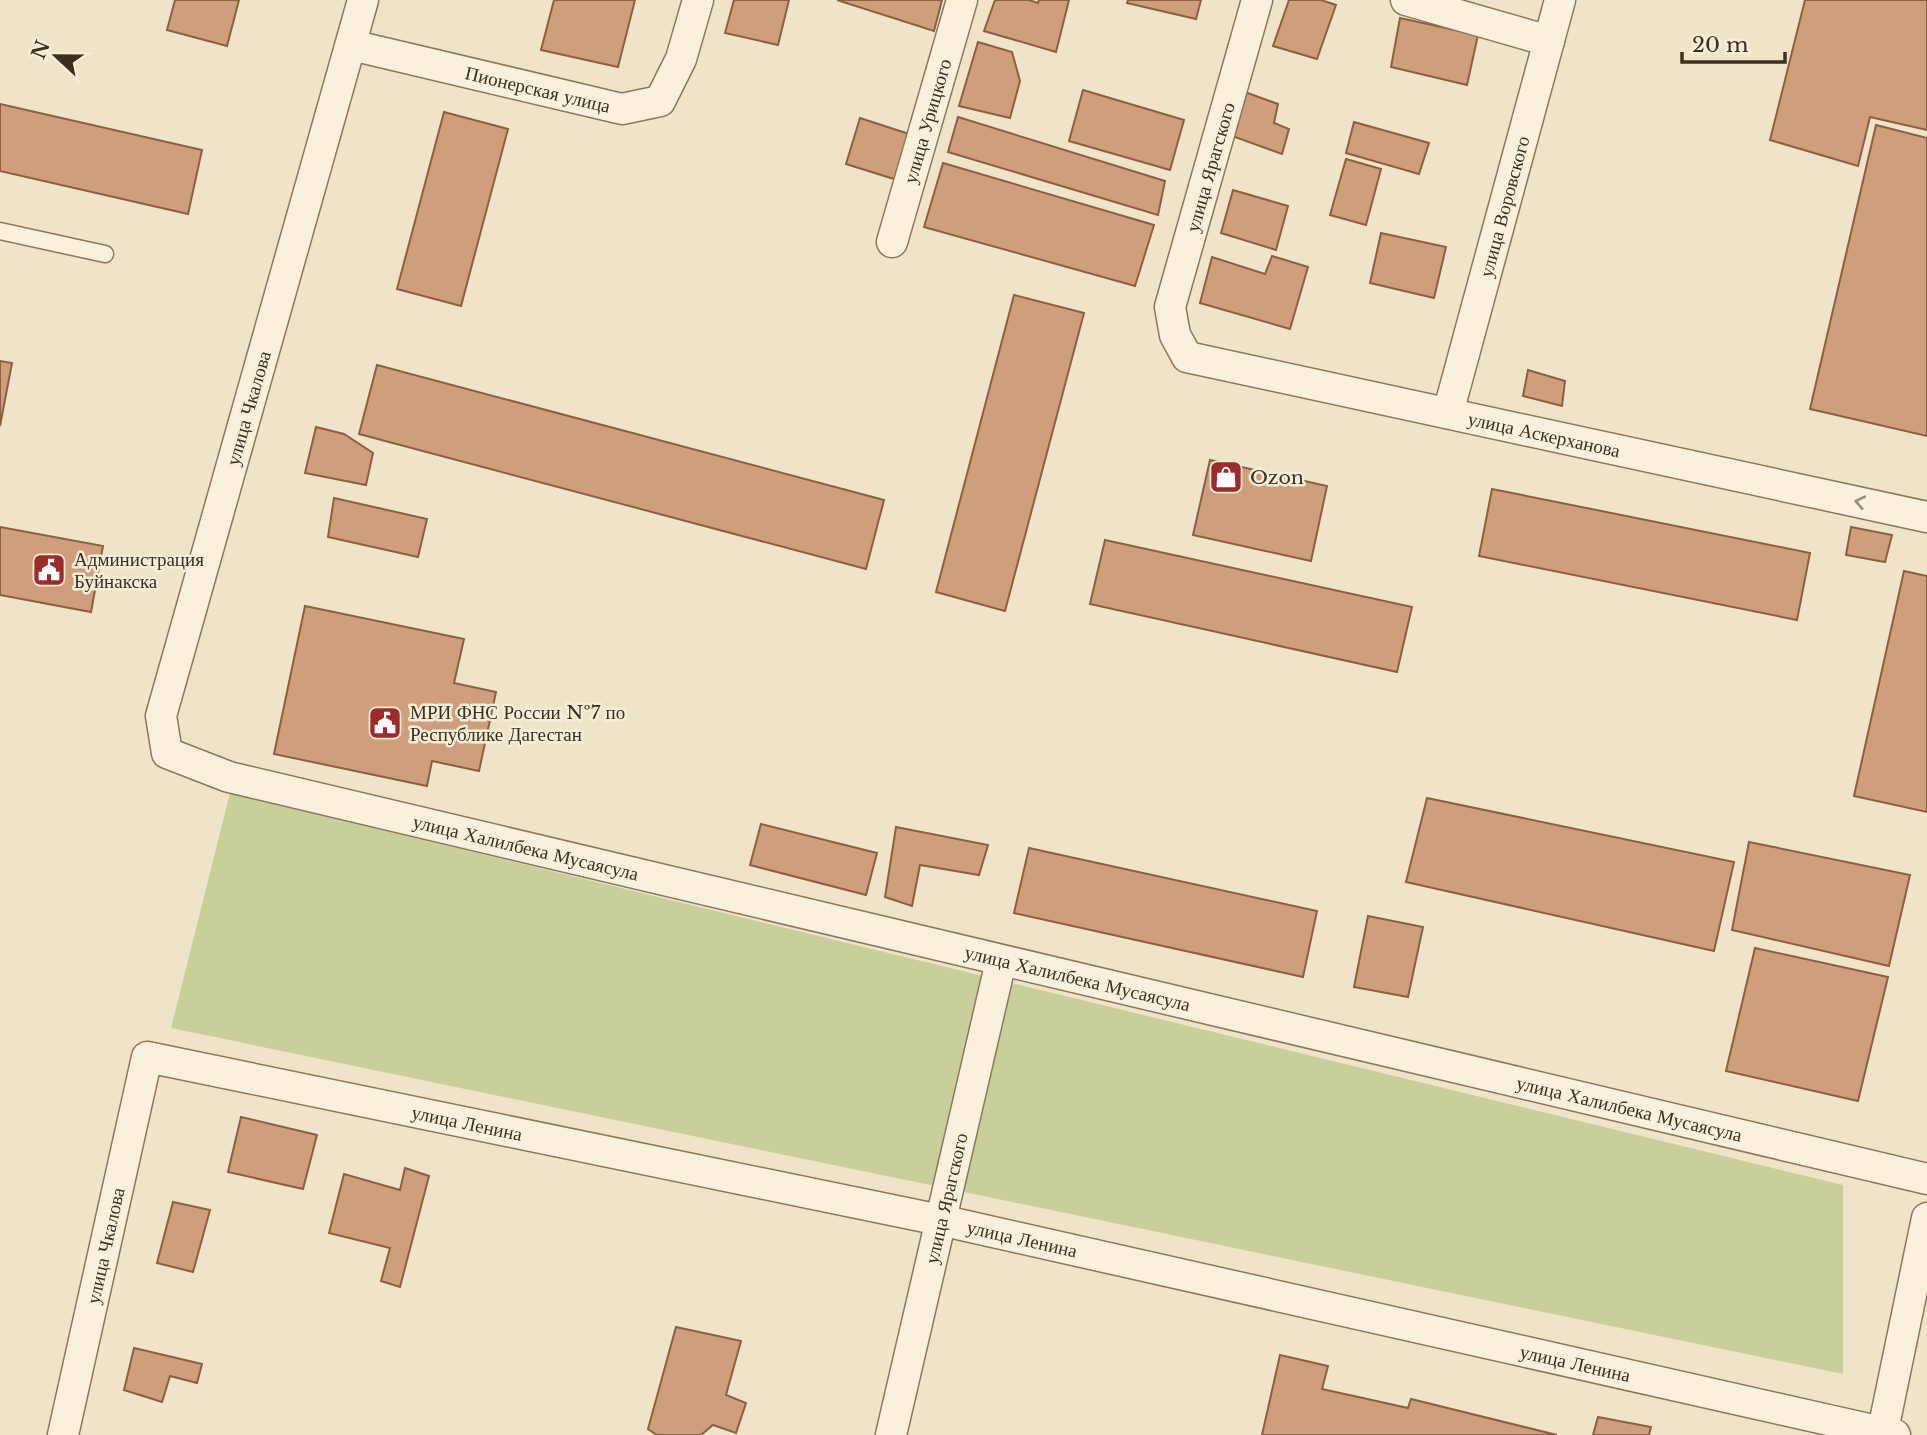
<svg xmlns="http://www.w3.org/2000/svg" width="1927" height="1435" viewBox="0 0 1927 1435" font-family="'Libre Baskerville',serif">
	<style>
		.green { fill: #c9cf9b }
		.building { fill: #cf9f7d; stroke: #8d5f41; stroke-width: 2 }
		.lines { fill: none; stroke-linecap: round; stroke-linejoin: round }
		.lane-casing { stroke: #8d765c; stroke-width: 19 }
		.street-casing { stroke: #8d765c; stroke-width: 33 }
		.lane { stroke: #faf1dc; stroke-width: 16 }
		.street { stroke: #faf1dc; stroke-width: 30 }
		.oneway { stroke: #9c907e }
		.labels { text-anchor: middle; stroke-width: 5; stroke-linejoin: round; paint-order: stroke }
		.street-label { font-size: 19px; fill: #3d2e20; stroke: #f7eed8 }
		.poi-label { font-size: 19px; fill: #3d2e20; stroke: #f7eed8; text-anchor: start }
	</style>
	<rect width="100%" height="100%" fill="#f0e4c8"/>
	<path class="green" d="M230 793 1843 1185V1374L171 1028Z"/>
	<g class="building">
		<path d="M175 0H239L227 46 167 30Z"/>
		<path d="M554 0H635L618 67 541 50Z"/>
		<path d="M734 0H789L778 45 725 33Z"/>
		<path d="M837 0H942L934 31Z"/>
		<path d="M995 0H1029L1038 3 1039 0H1069L1056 52 984 31Z"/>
		<path d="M1128 0H1201L1196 19 1127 3Z"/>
		<path d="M1289 0H1321L1336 5 1317 59 1273 46Z"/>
		<path d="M1805 0H1927V130L1870 117 1858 166 1770 140Z"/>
		<path d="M1400 18 1478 35 1467 85 1391 67Z"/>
		<path d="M978 42 1012 52 1020 81 1010 118 959 106Z"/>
		<path d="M1083 90 1184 120 1170 170 1069 141Z"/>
		<path d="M1245 92 1278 104 1274 123 1289 129 1282 154 1232 136Z"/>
		<path d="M0 104 202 150 188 214 0 171Z"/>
		<path d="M444 112 508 129 461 306 397 289Z"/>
		<path d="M958 117 1165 181 1158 215 948 152Z"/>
		<path d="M860 118 912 135 897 180 846 164Z"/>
		<path d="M1354 122 1429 143 1419 174 1346 153Z"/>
		<path d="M1876 125 1927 138V436L1810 409Z"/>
		<path d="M1346 159 1381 169 1366 225 1330 215Z"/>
		<path d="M943 163 1154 225 1135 286 924 227Z"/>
		<path d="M1233 190 1288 206 1276 250 1221 233Z"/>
		<path d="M1381 233 1446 247 1434 298 1370 283Z"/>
		<path d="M1272 256 1308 267 1290 329 1200 303 1212 257 1265 274Z"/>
		<path d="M1014 295 1084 313 1005 611 936 592Z"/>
		<path d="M0 361 12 363 0 426Z"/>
		<path d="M377 365 884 500 866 569 359 434Z"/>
		<path d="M1528 370 1565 381 1562 406 1523 396Z"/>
		<path d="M316 427 344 434 373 453 366 485 305 473Z"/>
		<path d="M1210 460 1327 486 1311 561 1193 535Z"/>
		<path d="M1492 489 1810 553 1797 620 1479 556Z"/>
		<path d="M334 498 427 519 418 557 328 537Z"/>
		<path d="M0 527 103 546 91 612 0 595Z"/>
		<path d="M1851 527 1892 535 1885 562 1846 555Z"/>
		<path d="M1105 540 1412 607 1397 672 1090 604Z"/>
		<path d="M1904 571 1927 576V812L1854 796Z"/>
		<path d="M305 606 464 639 454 683 496 692 479 771 432 761 427 786 274 754Z"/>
		<path d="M1427 798 1734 862 1714 951 1406 882Z"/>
		<path d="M761 824 877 853 866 895 750 865Z"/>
		<path d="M896 827 988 845 979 875 920 865 912 906 885 897Z"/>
		<path d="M1749 842 1910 875 1889 966 1732 930Z"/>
		<path d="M1029 848 1317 911 1303 977 1014 913Z"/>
		<path d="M1368 916 1423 927 1408 997 1354 987Z"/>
		<path d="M1755 948 1888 977 1858 1101 1726 1071Z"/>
		<path d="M241 1117 317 1135 303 1189 228 1172Z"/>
		<path d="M405 1168 429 1176 400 1287 381 1281 390 1248 329 1233 344 1174 400 1190Z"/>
		<path d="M173 1202 210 1210 193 1272 157 1263Z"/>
		<path d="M676 1327 741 1341 726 1395 746 1403 736 1433 713 1425 701 1435H657L648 1429Z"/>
		<path d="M134 1348 202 1364 197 1383 170 1376 162 1402 124 1390Z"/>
		<path d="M1280 1355 1328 1366 1322 1389 1408 1408 1411 1399 1557 1435H1262Z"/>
		<path d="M1598 1417 1651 1427 1649 1435H1593Z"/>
	</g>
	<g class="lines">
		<defs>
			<path id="lane" d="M0 231 105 254"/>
			<g id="street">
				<path id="s1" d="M363 0 161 716 167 753 229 777 1927 1179"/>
				<path id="s2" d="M1257 0 1170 307 1175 335 1187 357 1927 517"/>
				<path d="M1406 0 1549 41"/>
				<path id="s3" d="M351 45 622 109 660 101 681 59 698 0"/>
				<path id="s4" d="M892 242 962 0"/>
				<path id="s5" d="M1448 413 1560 0"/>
				<path id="s6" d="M63 1435 147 1057 940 1220 1895 1435"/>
				<path id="s7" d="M891 1435 1001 961"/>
				<path d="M1882 1435 1927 1218"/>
			</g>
		</defs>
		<use href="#lane" class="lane-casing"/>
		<use href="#street" class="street-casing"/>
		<use href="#lane" class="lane"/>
		<use href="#street" class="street"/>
	</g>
	<defs><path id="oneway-chevron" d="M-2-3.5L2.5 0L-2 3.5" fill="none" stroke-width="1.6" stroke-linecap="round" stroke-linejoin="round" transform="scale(1.75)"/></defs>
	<use class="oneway" href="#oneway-chevron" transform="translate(1860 502) rotate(-168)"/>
	<defs>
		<symbol id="shop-square" viewBox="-11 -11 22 22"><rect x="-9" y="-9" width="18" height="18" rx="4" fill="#9e2a2b" stroke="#f7eed8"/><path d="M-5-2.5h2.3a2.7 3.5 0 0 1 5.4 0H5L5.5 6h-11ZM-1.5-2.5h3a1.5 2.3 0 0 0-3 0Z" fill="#fff"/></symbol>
		<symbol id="civic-square" viewBox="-11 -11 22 22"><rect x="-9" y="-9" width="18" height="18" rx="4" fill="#9e2a2b" stroke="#f7eed8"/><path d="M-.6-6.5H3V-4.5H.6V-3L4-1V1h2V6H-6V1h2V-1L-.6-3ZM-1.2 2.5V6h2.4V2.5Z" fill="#fff"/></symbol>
	</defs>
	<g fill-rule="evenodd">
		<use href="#shop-square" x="1207" y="458" width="38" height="38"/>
		<use href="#civic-square" x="30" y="551" width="38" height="38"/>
		<use href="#civic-square" x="366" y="704" width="38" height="38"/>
	</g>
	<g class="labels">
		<g class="street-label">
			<text dy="7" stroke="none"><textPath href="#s3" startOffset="192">Пионерская улица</textPath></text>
			<text dy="7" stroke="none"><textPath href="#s4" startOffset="126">улица Урицкого</textPath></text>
			<text transform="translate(1210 167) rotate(-74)" y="7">улица Ярагского</text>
			<text dy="7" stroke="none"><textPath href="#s5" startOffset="214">улица Воровского</textPath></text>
			<text transform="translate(248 408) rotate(-74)" y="7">улица Чкалова</text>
			<text dy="7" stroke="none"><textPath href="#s2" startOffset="738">улица Аскерханова</textPath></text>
			<text dy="7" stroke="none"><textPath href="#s1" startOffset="1153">улица Халилбека Мусаясула</textPath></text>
			<text dy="7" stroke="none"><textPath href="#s1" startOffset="1720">улица Халилбека Мусаясула</textPath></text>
			<text dy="7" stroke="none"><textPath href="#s1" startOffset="2287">улица Халилбека Мусаясула</textPath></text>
			<text dy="7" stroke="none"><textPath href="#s6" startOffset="714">улица Ленина</textPath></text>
			<text dy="7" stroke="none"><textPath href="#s7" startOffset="243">улица Ярагского</textPath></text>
			<text dy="7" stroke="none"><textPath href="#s6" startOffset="1281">улица Ленина</textPath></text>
			<text dy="7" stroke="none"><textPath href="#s6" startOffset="194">улица Чкалова</textPath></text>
			<text dy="7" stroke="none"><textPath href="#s6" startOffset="1848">улица Ленина</textPath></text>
		</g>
		<g class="poi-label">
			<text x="1250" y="484">Ozon</text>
			<text x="74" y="566">Администрация<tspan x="74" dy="22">Буйнакска</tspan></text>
			<text x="410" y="719">МРИ ФНС России №7 по<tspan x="410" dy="22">Республике Дагестан</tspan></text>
		</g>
	</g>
	<g transform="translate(56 56) rotate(292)" stroke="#f7eed8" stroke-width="5" paint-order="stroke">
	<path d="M0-5L12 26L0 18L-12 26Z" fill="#3d2e20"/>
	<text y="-10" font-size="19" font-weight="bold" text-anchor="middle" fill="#3d2e20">N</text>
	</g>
	<path d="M1682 52v10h103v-10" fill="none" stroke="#3d2e20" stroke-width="3.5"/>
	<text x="1692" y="52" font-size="21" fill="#3d2e20" stroke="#f7eed8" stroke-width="5" paint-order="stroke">20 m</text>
</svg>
